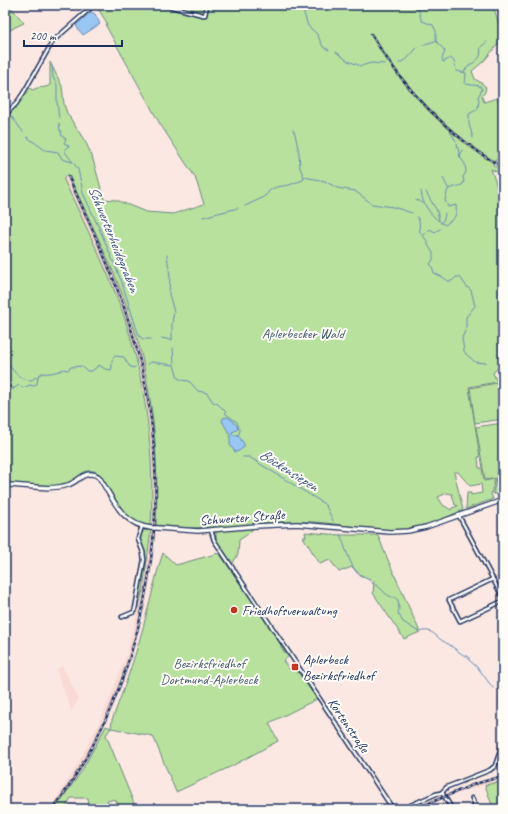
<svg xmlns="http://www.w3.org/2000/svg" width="508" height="814" viewBox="0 0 508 814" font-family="Caveat,sans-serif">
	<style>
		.built { fill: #f9dad4 }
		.green { fill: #b8e19d; stroke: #6a887e; fill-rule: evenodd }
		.water { fill: #98c7f3; stroke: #668ab7 }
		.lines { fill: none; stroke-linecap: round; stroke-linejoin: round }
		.stream { stroke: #668ab7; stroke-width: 1 }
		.minor-casing { stroke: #1b2f5e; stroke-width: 5.5 }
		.tertiary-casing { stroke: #1b2f5e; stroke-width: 6 }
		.minor { stroke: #fdfcf7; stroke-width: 2.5 }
		.tertiary { stroke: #fdfcf7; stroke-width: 3.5 }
		.rail-casing { stroke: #1b2f5e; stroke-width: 2.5 }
		.rail { stroke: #fdfcf7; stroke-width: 1; stroke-dasharray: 3; stroke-linecap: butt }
		.tertiary-bridge-casing { stroke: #1b2f5e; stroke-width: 6; stroke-linecap: butt }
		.tertiary-bridge { stroke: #fdfcf7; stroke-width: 3.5 }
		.poi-dot { fill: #c8321e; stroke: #fdfcf7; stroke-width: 1.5 }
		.labels { text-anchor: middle; stroke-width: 4; stroke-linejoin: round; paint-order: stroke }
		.park-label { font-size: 14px; fill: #425c6e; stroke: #fdfcf7 }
		.street-label { font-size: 14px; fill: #1b2f5e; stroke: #fdfcf7 }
		.poi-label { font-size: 14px; fill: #1b2f5e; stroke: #fdfcf7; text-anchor: start }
		.water-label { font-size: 15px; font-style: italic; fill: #3a5583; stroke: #fdfcf7 }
	</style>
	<rect width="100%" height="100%" fill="#fbe8e2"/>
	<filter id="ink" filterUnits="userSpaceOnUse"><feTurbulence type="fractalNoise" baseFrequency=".025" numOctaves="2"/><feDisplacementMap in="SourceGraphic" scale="8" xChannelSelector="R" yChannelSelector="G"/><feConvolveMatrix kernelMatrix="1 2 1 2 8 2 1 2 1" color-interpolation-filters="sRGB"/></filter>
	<g filter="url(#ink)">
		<g class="built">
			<path d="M68 175H69L114 273 137 338 144 366 154 428 157 468V506L156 531 150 581 146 604 128 669 114 705 81 771 55 809H49L71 776 101 720 125 659 143 590 149 550 152 512V470L150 437 148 418 137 363 124 316 112 284 64 180V177Z"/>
			<path d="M62 666 79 699 72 711 56 670Z"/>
			<path d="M503 774V779L447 797 446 794Z"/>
			<path d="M441 796 444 799 422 809H411Z"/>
		</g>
		<g class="green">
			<path d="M5 5H9L24 23 15 27 5 34Z"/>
			<path d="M99 5H493L503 38 484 61 472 71 475 79 480 82 486 87 485 92 482 96 484 102 497 98 503 114V164L495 159 493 165 503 171V175L491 169 501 198 503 210V362L493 373 497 382 469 387 480 457H478L479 468H482L484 481 495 479 491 494 493 499 466 509 467 493H471V495L482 493 481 484 470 486 458 472H454L463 510C448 516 433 525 417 528 383 535 347 524 314 522 294 521 275 522 255 524 252 532 247 535 239 540L238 554 232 565 216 540V527L188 528 156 525C159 463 154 399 137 338 121 281 93 229 69 175H68L64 177V180C85 225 108 270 124 316 146 384 155 454 151 525 124 523 118 505 106 484 103 479 100 473 94 471 83 468 75 481 67 484 54 489 21 484 5 484V116L29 88 33 90C38 86 45 89 50 85V62L62 86 64 104 67 113 86 143 92 156 104 199 116 200 146 212 173 214 204 204 195 177 160 124 106 26 107 23 97 7ZM447 493 452 494 455 505H457L458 506 452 508 451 510 443 505 438 497Z"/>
			<path d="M497 383 503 419 475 423 470 388Z"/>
			<path d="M503 423V477L485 480 476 427Z"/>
			<path d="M503 478V494L498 497 497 494H494L493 493 496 479Z"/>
			<path d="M151 530 143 590 137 613H136C138 595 144 574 145 556 145 548 139 543 141 535 142 530 146 530 151 530Z"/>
			<path d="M305 532 339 535H378L384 551 420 632 404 639 373 593 374 581 361 575 352 567 339 572 330 560 320 564 303 537H306Z"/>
			<path d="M163 553 176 565 219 553 280 642 281 647 288 657 283 661 291 671 295 668 317 699 269 723 278 741 232 766 176 792 153 736 111 728 106 735 135 806 131 809H120L115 799 107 801 110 809H102L101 807 96 809H87L86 807 82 809H55L81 772 106 726 111 728 112 720C126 684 138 649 147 612 153 592 156 572 163 553ZM71 798H88L89 805 78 808 77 805 66 806Z"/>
			<path d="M503 781V809H484V807L492 805 485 785Z"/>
		</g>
		<g class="water">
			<path d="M91 12 95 14 100 24 83 35 78 29 76 25Z"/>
			<path d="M227 417 231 419 238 427 237 430 232 432 233 435H238L244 444V447L239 451 235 452 230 445V435L222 421 223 418Z"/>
		</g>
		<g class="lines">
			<g class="stream">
				<path d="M296 5 303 10 308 26 317 34 323 47 329 50"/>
				<path d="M416 5C420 8 419 16 422 21L433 25 436 31V41L445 51 442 59 443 62 451 58 455 63 456 71 466 73 465 84 480 86 482 89 478 97 479 100 478 109 469 114V124L473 138"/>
				<path d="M422 45 435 41"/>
				<path d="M336 52 348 61 361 66 371 63 385 64"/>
				<path d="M399 63 407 59 417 48"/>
				<path d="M52 66 53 77 57 85V102L59 118"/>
				<path d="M464 72C467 65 476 63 480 56 481 54 480 50 481 47L487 42"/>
				<path d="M12 117 23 132"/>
				<path d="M59 123 60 131H62L61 135 66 139 64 143 69 146 65 149V152L78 169 83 193 100 230 121 280 139 336 143 339H151"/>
				<path d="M293 130 295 134 299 153 300 168 304 177 325 181 337 188 355 191 372 204 393 207 412 213"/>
				<path d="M449 130 456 141"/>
				<path d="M27 137 45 150 58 152 62 159 72 162"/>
				<path d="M457 144 460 157"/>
				<path d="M443 178 448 188"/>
				<path d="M421 191C422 206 433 218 445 225 455 217 457 218 456 205L448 207 445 200 448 189 462 185 464 182 463 177 466 172 465 164 460 157 462 150"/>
				<path d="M426 192 437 211 439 220"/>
				<path d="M416 200 423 203"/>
				<path d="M245 206 258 200 265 196 270 190 276 187 289 185 303 180 304 177"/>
				<path d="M203 217 238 208"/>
				<path d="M417 217 419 221 420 232 428 242V245L433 253V260L430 264 432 266 434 273C439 276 444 277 448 281H452L456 277H460L467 287 471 290 475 306 466 317V329L462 338 464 351 466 354 475 362 486 363"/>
				<path d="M441 223 444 219 445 213"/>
				<path d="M424 235 430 229 435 232 440 229"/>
				<path d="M161 338 172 340V323L174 312 169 294 170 277 167 255"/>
				<path d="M173 348 174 364"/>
				<path d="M148 364 151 362 174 365 178 378 182 380 189 381 198 391 207 393 213 402 218 404 225 411 226 414 237 422 240 430 239 434 235 436"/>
				<path d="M9 365C15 373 21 381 32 380L34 378 37 377"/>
				<path d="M129 366 133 368 135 367"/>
				<path d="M5 385 14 388"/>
				<path d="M5 400 9 392 19 385 23 388 30 385 33 386 37 384 38 376 42 373C47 374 60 372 63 369L68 370 71 367 82 366 87 371H92L99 365 105 369 111 370 112 367C111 362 112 359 115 356L124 357 127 363 130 366"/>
				<path d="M243 457H249L323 503 326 506 333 521"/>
				<path d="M340 534C344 544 351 567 357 573 362 578 369 578 373 584"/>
				<path d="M375 585C382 587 384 595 392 597"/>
				<path d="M394 597 398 600 399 609 398 613 403 622 419 632C430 628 434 634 441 640 444 642 447 643 450 645 457 650 461 655 469 657V660L478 668 493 688"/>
			</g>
			<defs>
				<g id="minor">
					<path d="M164 5 203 15H205L207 5"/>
					<path d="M5 115 16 104 24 92 53 41 94 5"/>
					<path d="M459 516 503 598"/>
					<path d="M211 530 214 540 393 809"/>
					<path d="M493 579 449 600 460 621 503 601"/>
					<path d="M122 617 134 612 135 609 144 560 143 552 138 539 142 526"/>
					<path d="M441 793 443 794 452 809"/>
					<path d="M402 809 436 794 441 793 447 787 490 770 495 766 503 743"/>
					<path d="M470 809 475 805 472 798"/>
				</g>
				<g id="tertiary">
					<path d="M5 485C25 485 48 491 68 485 79 481 87 468 99 477 113 499 122 525 151 528"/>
					<path d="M157 528 198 531 256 526 297 524 390 532 408 531 426 527 503 500"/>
				</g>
			</defs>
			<use href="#minor" class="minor-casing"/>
			<use href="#tertiary" class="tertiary-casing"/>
			<use href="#minor" class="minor"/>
			<use href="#tertiary" class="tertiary"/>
			<defs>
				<g id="rail">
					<path d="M371 34C404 89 448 135 503 168"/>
					<path d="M53 809C152 673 181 493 132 332 116 278 91 227 68 176"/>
					<path d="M415 809 475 784 503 776"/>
				</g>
			</defs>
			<use href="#rail" class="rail-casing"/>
			<use href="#rail" class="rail"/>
			<defs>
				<path id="tertiary-bridge" d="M151 528H157"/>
			</defs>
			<use href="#tertiary-bridge" class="tertiary-bridge-casing"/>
			<use href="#tertiary-bridge" class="tertiary-bridge"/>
		</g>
	</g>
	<g class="poi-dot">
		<circle cx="234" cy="610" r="4"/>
		<rect x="291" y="663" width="8" height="8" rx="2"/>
	</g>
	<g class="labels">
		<g class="park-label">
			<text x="303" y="338">Aplerbecker Wald</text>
			<text x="209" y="668">Bezirksfriedhof<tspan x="209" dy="16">Dortmund-Aplerbeck</tspan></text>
		</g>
		<g class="street-label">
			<text transform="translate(242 517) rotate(-4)" y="5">Schwerter Straße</text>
			<text transform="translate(349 725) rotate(56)" y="5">Kortenstraße</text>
		</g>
		<g class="poi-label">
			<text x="242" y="615">Friedhofsverwaltung</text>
			<text x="303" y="664">Aplerbeck<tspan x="303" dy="16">Bezirksfriedhof</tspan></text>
		</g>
		<g class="water-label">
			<text transform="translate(114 239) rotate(68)" y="5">Schwerterheidegraben</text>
			<text transform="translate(289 470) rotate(32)" y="5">Böckensiepen</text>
		</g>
	</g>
	<rect width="508" height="814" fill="none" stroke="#fdfcf7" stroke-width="20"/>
	<rect x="10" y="10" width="488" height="794" fill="none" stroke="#1b2f5e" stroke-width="1.5" filter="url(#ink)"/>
	<path d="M24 40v6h98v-6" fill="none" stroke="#1b2f5e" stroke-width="2"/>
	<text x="30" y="40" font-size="12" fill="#1b2f5e" stroke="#fdfcf7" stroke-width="3" paint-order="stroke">200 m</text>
</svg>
